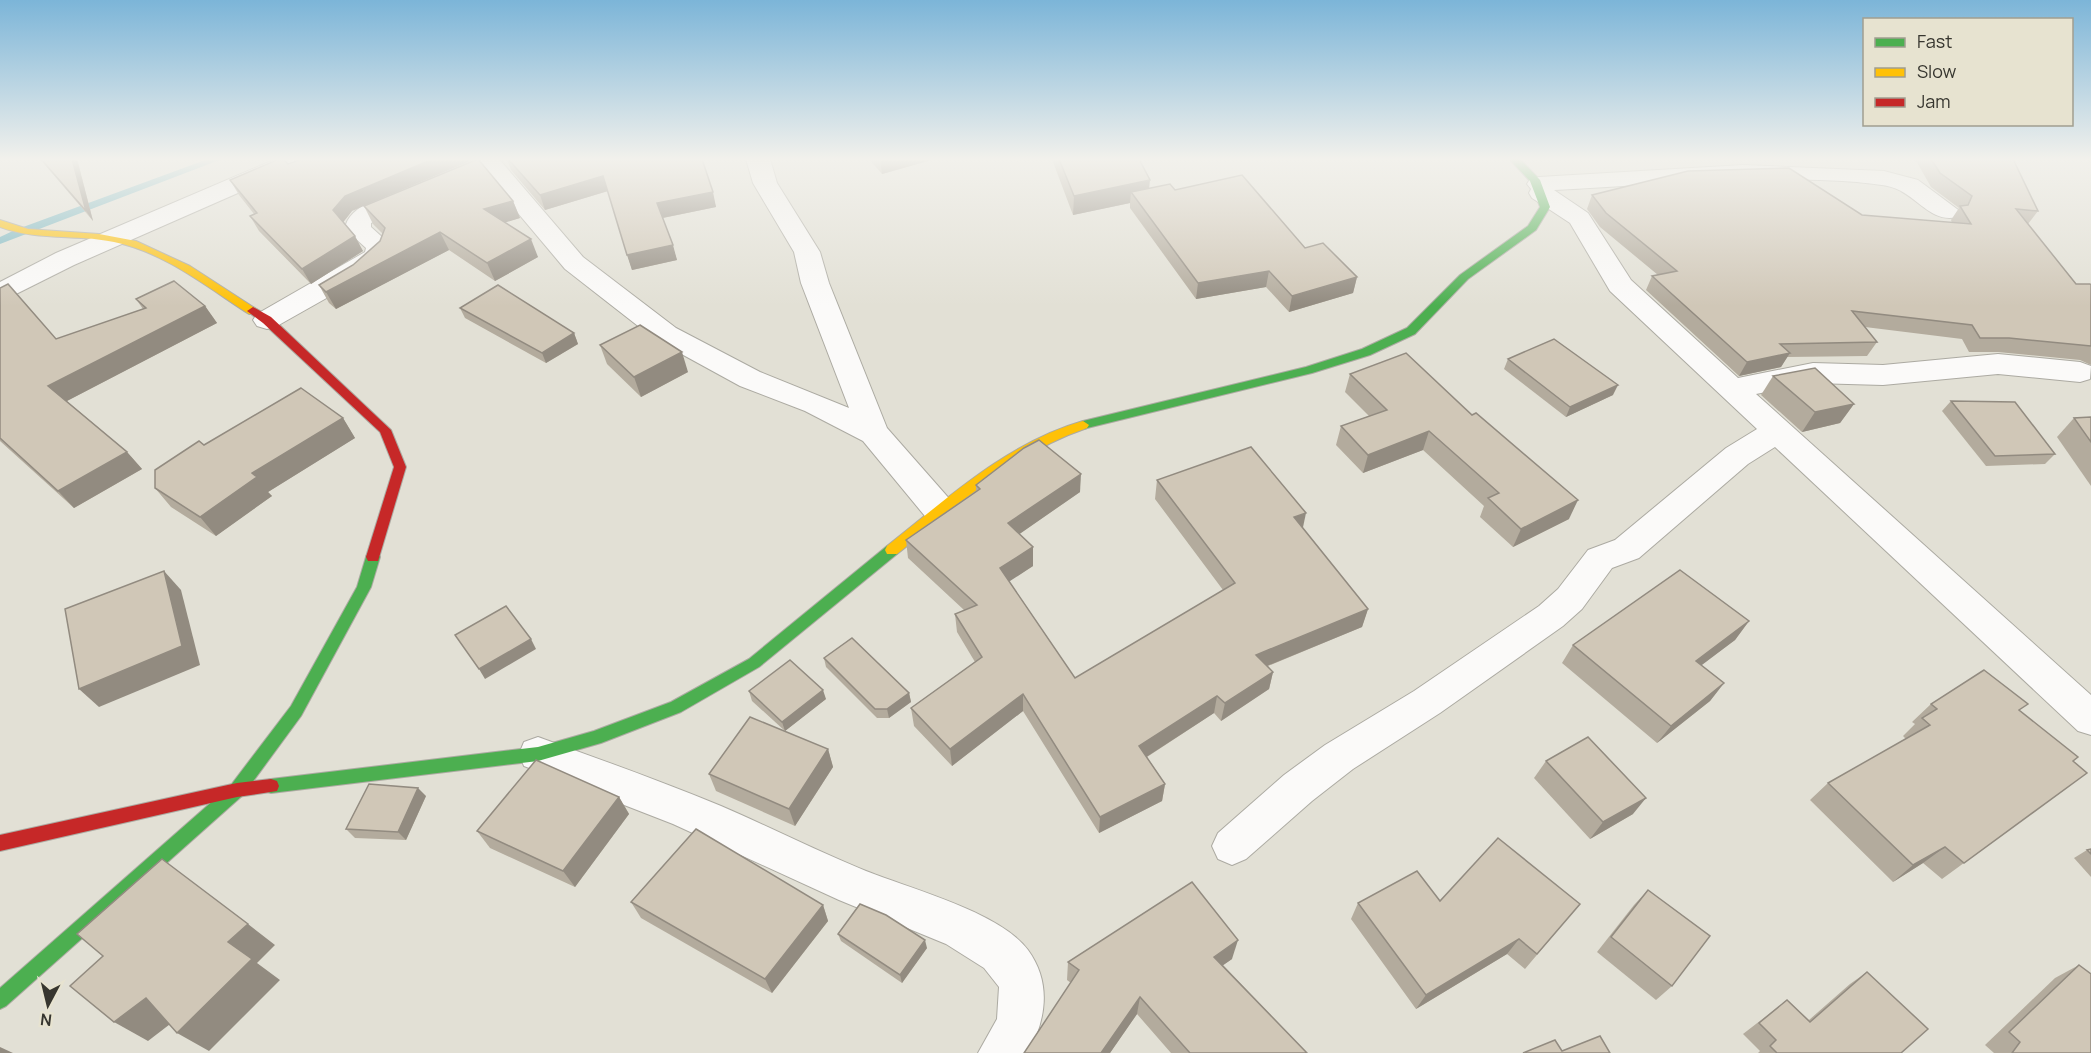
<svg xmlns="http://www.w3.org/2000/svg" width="2091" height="1053" viewBox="0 0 2091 1053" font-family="Manrope,sans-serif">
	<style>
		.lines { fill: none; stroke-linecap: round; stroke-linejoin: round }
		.stream { fill: #7ab7c1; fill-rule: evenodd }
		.street-casing { stroke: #acaaa2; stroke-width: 2 }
		.fast-casing { stroke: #acaaa2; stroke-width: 2 }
		.slow-casing { stroke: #acaaa2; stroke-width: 2 }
		.jam-casing { stroke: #acaaa2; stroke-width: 2 }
		.street { fill: #fbfaf9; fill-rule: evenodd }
		.fast { fill: #4caf50; fill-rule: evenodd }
		.slow { fill: #ffc107; fill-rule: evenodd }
		.jam { fill: #c62828; fill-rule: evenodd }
		.wall { fill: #b3ab9d }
		.shaded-wall { fill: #928b80 }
		.building { fill: #d0c7b7; stroke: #928b80; stroke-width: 1.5 }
	</style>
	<rect width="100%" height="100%" fill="#e2e0d5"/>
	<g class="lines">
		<path class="stream" d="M208 159H222L0 244V237L15 230Z"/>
		<defs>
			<g id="street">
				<path d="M276 159H308L304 164 74 265 0 302V282L56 253Z"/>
				<path d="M481 159H499L583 257 676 328 760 372 849 408 801 283 794 252 753 183 746 159H770L777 183 820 252 829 283 887 428 953 503 957 512 953 521 941 524 929 521 863 441 805 411 740 386 656 340 565 269 481 169 478 164Z"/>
				<path d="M1743 165 1884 171 1918 180 1961 212 1957 217C1934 223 1920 201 1901 191 1889 184 1871 184 1857 182 1756 174 1655 185 1554 190L1588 213 1631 280 1738 378 1813 363 1883 365 1998 354 2080 362 2091 366 2090 379 2080 382 1998 374 1883 385 1813 383 1756 394 2091 695V735L2078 731 1775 447 1748 464 1639 558 1612 568 1582 609 1563 626 1440 713 1353 769 1312 801 1246 859 1232 865 1218 859 1212 846 1218 833 1284 775 1325 745 1414 691 1539 606 1558 589 1588 550 1615 540 1726 448 1757 429 1610 291 1570 223 1532 198 1529 193 1531 189 1527 184 1530 179 1539 177Z"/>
				<path d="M411 189 420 191 423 196 420 201 371 223V227L392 246 391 255 378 269 277 326 267 329 257 326 253 320 257 314 365 252 366 248 345 229C348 204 389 194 411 189Z"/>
				<path d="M538 737C599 759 661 781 721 806 770 827 817 851 866 871 911 889 1000 912 1028 950 1052 983 1046 1020 1028 1053H978L997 1019 999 987 984 968 946 944 839 900 673 824 524 766 519 754 524 742Z"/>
			</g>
			<g id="fast">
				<path d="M1509 159H1520L1540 180 1550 207 1536 230 1468 279 1415 334 1370 355 1312 373 1083 429 1079 428 1077 425 1083 421 1306 367 1362 349 1407 328 1460 275 1528 226 1540 207 1530 181Z"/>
				<path d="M892 545 897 546 899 550 897 554 759 667 681 712 601 743 538 761 271 793 265 791 263 786 265 781 271 779 538 747 594 731 671 702 749 659 887 546Z"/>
				<path d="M373 552 378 553 380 557 371 587 301 716 243 795 6 1006 0 1009V988L231 785 291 706 357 587 366 557 368 553Z"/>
			</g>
			<g id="slow">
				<path d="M0 220 28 229 99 234 136 241 190 266 259 311 257 314H249C207 287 164 252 114 242 76 234 37 241 0 227Z"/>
				<path d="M1083 421 1089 425 1087 428C1013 453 957 506 897 554H887L885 550 887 546C948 498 1007 443 1083 421Z"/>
			</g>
			<g id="jam">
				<path d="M253 307 271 317 391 430 406 467 378 561H368L366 557 394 467 380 432 263 323 247 311Z"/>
				<path d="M271 779 277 781 279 786 277 791 237 797 0 851V835L237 783Z"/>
			</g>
		</defs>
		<use href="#street" class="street-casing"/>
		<use href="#fast" class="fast-casing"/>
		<use href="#slow" class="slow-casing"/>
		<use href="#jam" class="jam-casing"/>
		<use href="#street" class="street"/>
		<use href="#fast" class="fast"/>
		<use href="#slow" class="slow"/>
		<use href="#jam" class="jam"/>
	</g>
	<g class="wall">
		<path d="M40 159H77L93 221Z"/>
		<path d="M507 159H702L716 207 663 218 677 260 632 270 608 191 545 210 511 170Z"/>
		<path d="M869 159H935L882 174Z"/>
		<path d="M1053 159H1139L1149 188 1175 190 1305 248 1357 277 1353 293 1289 312 1266 287 1196 299 1130 208V203L1073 215 1053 162Z"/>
		<path d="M1915 159H2013L2038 211 2028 224 2076 284 2091 285V365L2080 360 1998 352H1969L1962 339 1865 327 1877 342 1867 356 1787 357 1781 367 1739 376 1646 290 1652 276 1658 275 1600 227 1587 209 1592 195 1952 223 1951 220 1959 208 1931 187Z"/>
		<path d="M288 164 352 211 343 222 363 251 311 284 259 231 250 216 254 214 239 195 230 180Z"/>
		<path d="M513 201 520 218 505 222 538 257 495 281 449 250 336 309 329 303 319 285 353 265 380 241 383 234 373 224 364 206Z"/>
		<path d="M0 288 56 339 143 309 136 299 205 306 217 323 67 401 127 452 142 469 74 508 0 441Z"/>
		<path d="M460 308 574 333 578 344 546 363 465 318Z"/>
		<path d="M600 345 688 372 641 397 607 364Z"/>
		<path d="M1508 359 1613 395 1566 417 1504 369Z"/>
		<path d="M1350 374 1569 519 1513 547 1480 517 1484 506 1423 450 1363 473 1336 445 1341 426 1369 416 1345 392Z"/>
		<path d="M1773 376 1854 404 1840 423 1802 432 1761 395Z"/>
		<path d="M1951 401 2055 454 2045 464 1986 466 1942 411Z"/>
		<path d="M2091 417V486L2057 437 2074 418Z"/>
		<path d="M343 418 355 438 268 492 272 496 216 536 171 507 155 488 204 445Z"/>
		<path d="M1157 480 1303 528 1368 609 1362 627 1268 666 1273 672 1269 689 1221 721 1214 713 1147 757 1165 784 1162 801 1099 833 1023 711 952 766 914 726 911 708 975 662 957 632 955 614 964 610 908 558 906 540 976 491V485L1080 492 1019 534 1033 566 1009 581 1075 678 1223 590 1155 499Z"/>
		<path d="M1749 621 1735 640 1701 665 1724 683 1710 701 1657 743 1562 663 1573 645Z"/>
		<path d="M824 658 909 693 911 702 889 718H877L826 667Z"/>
		<path d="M749 691 826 699 785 731 752 701Z"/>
		<path d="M1931 704 2020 711 2073 761 2087 773 1942 879 1923 863 1893 882 1810 800 1828 783 1906 739 1903 736 1915 724 1912 722Z"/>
		<path d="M828 749 833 767 795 826 716 791 709 774Z"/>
		<path d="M1546 761 1633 814 1590 839 1534 778Z"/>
		<path d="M426 796 406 840 355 838 346 829Z"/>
		<path d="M619 797 629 814 575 887 490 848 477 831Z"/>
		<path d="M2091 849V877L2074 858 2087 850Z"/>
		<path d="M1648 890 1672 986 1656 1000 1597 952 1634 905Z"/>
		<path d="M1440 901 1580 904 1525 969 1507 954 1416 1009 1351 919 1358 903Z"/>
		<path d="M631 902 823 905 828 921 772 993 641 918Z"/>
		<path d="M838 934 927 948 902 983 841 941Z"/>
		<path d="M1232 959 1223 965 1307 1053H1171L1137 1014 1110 1053H1024L1071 983 1067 980 1068 962Z"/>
		<path d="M2079 965 2091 1053H1994L1985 1045 2055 978Z"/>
		<path d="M1867 972 1901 1053H1758L1760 1051 1743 1034 1787 1000 1809 1020 1850 984Z"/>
	</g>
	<g class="shaded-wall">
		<path d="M72 159H77L93 221 86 211Z"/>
		<path d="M433 159H475L352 211 341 225 333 210 345 196Z"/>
		<path d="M880 159H935L882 174Z"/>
		<path d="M603 176 608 191 545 210 540 195Z"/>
		<path d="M1150 180 1148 199 1131 192 1130 203 1073 215 1074 196Z"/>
		<path d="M713 192 716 207 662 218 657 203Z"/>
		<path d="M513 201 520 218 491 227 484 209Z"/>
		<path d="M440 232 449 250 336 309 326 292Z"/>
		<path d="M355 236 363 251 311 284 302 269Z"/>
		<path d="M531 239 538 257 495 281 487 263Z"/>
		<path d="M673 245 677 260 632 270 627 255Z"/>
		<path d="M1269 271 1266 287 1196 299 1198 283Z"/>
		<path d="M1357 277 1353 293 1289 312 1292 296Z"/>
		<path d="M205 306 217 323 63 403 48 386Z"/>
		<path d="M574 333 578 344 546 363 542 353Z"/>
		<path d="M682 352 688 372 641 397 634 377Z"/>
		<path d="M1790 353 1781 367 1739 376 1747 362Z"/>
		<path d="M1618 385 1613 395 1566 417 1570 407Z"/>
		<path d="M1854 404 1840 423 1802 432 1815 412Z"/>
		<path d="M343 418 355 438 268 492 272 496 216 536 200 517 252 473Z"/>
		<path d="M1429 431 1423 450 1363 473 1368 455Z"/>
		<path d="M127 452 142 469 74 508 58 491Z"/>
		<path d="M1081 474 1080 492 1008 542V523Z"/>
		<path d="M1578 500 1569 519 1513 547 1521 529Z"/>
		<path d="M1306 513 1302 532 1294 517Z"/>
		<path d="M1033 547V566L1001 587 1000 568Z"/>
		<path d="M164 571 181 590 200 665 99 707 79 689Z"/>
		<path d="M1368 609 1362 627 1252 672 1256 655Z"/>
		<path d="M1749 621 1735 640 1682 680 1696 661Z"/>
		<path d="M531 639 536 649 485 679 479 669Z"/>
		<path d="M1273 672 1269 689 1221 721 1225 703Z"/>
		<path d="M1724 683 1710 701 1657 743 1671 726Z"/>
		<path d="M823 690 826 699 785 731 782 722Z"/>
		<path d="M909 693 911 702 889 718 887 709Z"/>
		<path d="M1023 694V711L952 766 950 749Z"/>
		<path d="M1217 696 1214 713 1137 763 1139 746Z"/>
		<path d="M828 749 833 767 795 826 789 809Z"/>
		<path d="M1165 784 1162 801 1099 833 1100 817Z"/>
		<path d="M418 788 426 796 406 840 398 832Z"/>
		<path d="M619 797 629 814 575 887 563 871Z"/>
		<path d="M1646 798 1633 814 1590 839 1603 822Z"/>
		<path d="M1945 847 1923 863 1893 882 1913 865Z"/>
		<path d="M823 905 828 921 772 993 765 979Z"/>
		<path d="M248 924 275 945 257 963 280 980 209 1051 177 1033 228 942Z"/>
		<path d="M1519 939 1507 954 1416 1009 1426 995Z"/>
		<path d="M925 940 927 948 902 983 900 975Z"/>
		<path d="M1238 940 1232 959 1209 975 1214 957Z"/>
		<path d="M1140 997 1137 1014 1110 1053H1101Z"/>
		<path d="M146 998 178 1018 148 1041 114 1022Z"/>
		<path d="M0 1047 13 1053H0Z"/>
	</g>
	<g class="building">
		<path d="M41 159H72L86 211Z"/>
		<path d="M279 159H283L288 164 302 159H433L345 196 333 210 355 236 302 269 250 216 257 213 230 180Z"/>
		<path d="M478 159 513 201 484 209 531 239 487 263 440 232 326 292 319 285 353 265 380 241 385 228 364 206Z"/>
		<path d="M508 159H702L713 192 657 203 673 245 627 255 603 176 540 195Z"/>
		<path d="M1059 159H1139L1150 180 1074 196Z"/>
		<path d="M1931 159H2013L2038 211 2016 209 2076 284H2090L2091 285V346L2009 338H1980L1972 325 1852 311 1877 342 1780 344 1790 353 1747 362 1652 276 1677 271 1606 213 1592 195 1688 171 1789 168 1862 215 1971 224 1960 206 1968 205 1972 196 1940 173Z"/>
		<path d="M1242 175 1305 248 1323 243 1357 277 1292 296 1269 271 1198 283 1131 192 1170 184 1175 190Z"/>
		<path d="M174 281 205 306 48 386 127 452 58 491 0 438V288L8 284 56 339 146 308 136 299Z"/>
		<path d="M498 285 574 333 542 353 460 308Z"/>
		<path d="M640 325 682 352 634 377 600 345Z"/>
		<path d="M1554 339 1618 385 1570 407 1508 359Z"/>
		<path d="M1406 353 1472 415 1476 413 1578 500 1521 529 1488 498 1499 493 1429 431 1368 455 1341 426 1387 410 1350 374Z"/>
		<path d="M1815 368 1854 404 1815 412 1773 376Z"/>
		<path d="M301 388 343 418 252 473 257 477 200 517 155 488V470L199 441 204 445Z"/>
		<path d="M1951 401 2015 402 2055 454 1995 456Z"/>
		<path d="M2091 417V442L2074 418Z"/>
		<path d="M1039 440 1081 474 1008 523 1033 547 1000 568 1075 678 1235 583 1157 480 1251 447 1306 513 1294 517 1368 609 1256 655 1273 672 1225 703 1217 696 1139 746 1165 784 1100 817 1023 694 950 749 911 708 982 657 955 614 977 605 906 540 980 489 976 485 1024 448Z"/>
		<path d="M1680 570 1749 621 1696 661 1724 683 1671 726 1573 645Z"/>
		<path d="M164 571 182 646 79 689 65 609Z"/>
		<path d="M506 606 531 639 479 669 455 635Z"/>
		<path d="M852 638 909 693 887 709H875L824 658Z"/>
		<path d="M790 660 823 690 782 722 749 691Z"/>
		<path d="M1984 670 2028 704 2019 710 2078 757 2073 761 2087 773 1964 863 1945 847 1913 865 1828 783 1930 725 1922 718 1937 709 1931 704Z"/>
		<path d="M750 717 828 749 789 809 709 774Z"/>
		<path d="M1588 737 1646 798 1603 822 1546 761Z"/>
		<path d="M536 760 619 797 563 871 477 831Z"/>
		<path d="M369 784 418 788 398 832 346 829Z"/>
		<path d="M696 829 823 905 765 979 631 902Z"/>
		<path d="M1498 838 1580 904 1537 954 1519 939 1426 995 1358 903 1417 871 1440 901Z"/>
		<path d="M2091 849V854L2087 850Z"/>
		<path d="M162 859 248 924 228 942 252 959 177 1033 146 998 114 1022 70 986 103 956 77 934Z"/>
		<path d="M1192 882 1238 940 1214 957 1307 1053H1190L1140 997 1101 1053H1024L1079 970 1068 962Z"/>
		<path d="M1648 890 1710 936 1672 986 1611 937Z"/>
		<path d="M860 904 886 915 925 940 900 975 838 934Z"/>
		<path d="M2079 965 2091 974V1053H2012L2020 1042 2009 1032Z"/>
		<path d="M1867 972 1928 1029 1901 1053H1777L1770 1046 1776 1040 1759 1023 1787 1000 1810 1022Z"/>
		<path d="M1600 1036 1610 1053H1523L1555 1040 1562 1051Z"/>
	</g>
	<linearGradient id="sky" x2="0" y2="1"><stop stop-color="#7cb5d8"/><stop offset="0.52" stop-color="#f2f1ec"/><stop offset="1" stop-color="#f2f1ec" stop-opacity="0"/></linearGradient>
	<rect width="2091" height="306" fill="url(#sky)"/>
	<rect x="1863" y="18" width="210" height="108" fill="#e7e3d0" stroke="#a19e90" stroke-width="1.5"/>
	<rect x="1875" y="38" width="30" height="9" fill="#4caf50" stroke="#a19e90" stroke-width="1.5"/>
	<text x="1917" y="48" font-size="18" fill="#37362f">Fast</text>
	<rect x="1875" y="68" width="30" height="9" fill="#ffc107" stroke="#a19e90" stroke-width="1.5"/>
	<text x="1917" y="78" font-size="18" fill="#37362f">Slow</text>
	<rect x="1875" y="98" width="30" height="9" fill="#c62828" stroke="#a19e90" stroke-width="1.5"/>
	<text x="1917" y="108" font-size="18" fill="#37362f">Jam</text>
	<g transform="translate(48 1005) rotate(187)" stroke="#e7e3d0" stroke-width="4.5" paint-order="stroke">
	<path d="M0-4.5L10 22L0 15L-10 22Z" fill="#37362f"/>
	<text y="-9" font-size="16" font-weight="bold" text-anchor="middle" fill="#37362f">N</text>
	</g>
</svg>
